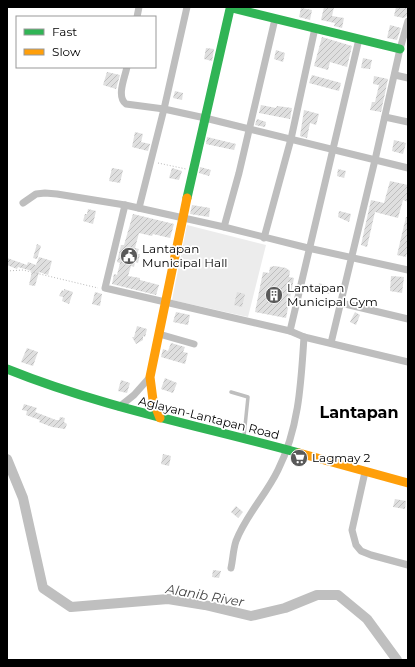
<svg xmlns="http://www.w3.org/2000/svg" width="415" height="667" viewBox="0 0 415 667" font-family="Montserrat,sans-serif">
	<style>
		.park { fill: #ececec }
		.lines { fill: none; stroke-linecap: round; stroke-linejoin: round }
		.river { stroke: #bfbfbf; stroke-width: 10 }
		.building { fill: url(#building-hatch) }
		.path { stroke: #b9b9b9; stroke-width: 1; stroke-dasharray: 1 2; stroke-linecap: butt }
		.lane { stroke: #bebebe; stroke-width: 3.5 }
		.street { stroke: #bebebe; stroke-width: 7 }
		.fast { stroke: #30b455; stroke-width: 9 }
		.slow { stroke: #ff9f0a; stroke-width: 9 }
		.labels { text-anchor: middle; stroke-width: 3.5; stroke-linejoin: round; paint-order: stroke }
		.poi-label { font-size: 12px; fill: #000; stroke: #fff; text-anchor: start }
		.street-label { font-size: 12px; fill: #000; stroke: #fff }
		.water-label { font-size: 13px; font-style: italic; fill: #444; stroke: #fff }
		.district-label { font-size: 16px; font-weight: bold; fill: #000; stroke: #fff }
	</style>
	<defs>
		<pattern id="building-hatch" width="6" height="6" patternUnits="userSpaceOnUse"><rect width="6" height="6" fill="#dfdfdf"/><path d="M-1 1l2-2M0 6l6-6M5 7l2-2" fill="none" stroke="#bebebe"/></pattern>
	</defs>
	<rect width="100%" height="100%" fill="#fff"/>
	<path class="park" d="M187 225 266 245 248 317 172 300Z"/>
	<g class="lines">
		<path class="river" d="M7 459 23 498 43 588 71 607 168 599 205 605 251 616 285 608 317 595H338L367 619 397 660"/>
	</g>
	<g class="building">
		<path d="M324 7H334L332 16 344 18 342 28 334 26 335 23 321 20Z"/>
		<path d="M396 7 408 8 407 16 404 18 394 16Z"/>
		<path d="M301 8 312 10 310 20 299 17Z"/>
		<path d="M390 25 401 28 397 40 387 38Z"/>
		<path d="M322 37 352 46 347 67 330 62 328 70 314 66Z"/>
		<path d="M206 48 214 49 212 61 204 59Z"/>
		<path d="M276 50 285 53 283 62 274 59Z"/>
		<path d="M363 58 372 60 370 69 361 68Z"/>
		<path d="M107 72 120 75 116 89 103 85Z"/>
		<path d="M312 75 341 83 339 91 309 83Z"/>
		<path d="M374 76 388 79 381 112 370 110 372 102H375L379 85 373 84Z"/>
		<path d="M175 91 183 93 182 100 173 98Z"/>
		<path d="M261 105 276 108 277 106 292 108 290 119 259 113Z"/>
		<path d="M304 110 319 114 316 125 310 123 307 138 300 136Z"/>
		<path d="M257 119 266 122 265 127 255 125Z"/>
		<path d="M135 132 143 134 141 142 150 144 148 151 132 147Z"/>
		<path d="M207 137 236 144 234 150 206 144Z"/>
		<path d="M394 140 406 143 403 154 392 151Z"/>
		<path d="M200 167 211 170 209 176 199 173Z"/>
		<path d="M112 168 123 170 120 183 109 181Z"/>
		<path d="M172 168 182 171 179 180 169 178Z"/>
		<path d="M338 169 346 171 344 178 337 176Z"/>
		<path d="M390 181 408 185V202L403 200 398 218 375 212 367 247 361 245 371 200 384 203Z"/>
		<path d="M192 205 210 208 209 217 190 214Z"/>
		<path d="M88 209 96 211 93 224 83 221 85 214H87Z"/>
		<path d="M339 211 351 214 349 222 338 217Z"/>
		<path d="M133 214 174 224 170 238 153 234 152 236 139 233 135 248 139 249 137 254H140L138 263 135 262 134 267 131 266 128 276 140 278V280L159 285 156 295 112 284 114 274 117 275 120 263 117 262 121 245H124Z"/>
		<path d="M406 217H408V248L406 257 397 255Z"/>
		<path d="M37 244 41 246 37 259 33 258Z"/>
		<path d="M39 257 52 261 48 275 39 272 35 286 29 285 32 271 18 267 17 269 7 265V258L27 265 28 262 36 265Z"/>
		<path d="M275 266 286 268 290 271 289 277 294 278 286 318 255 312 263 272 269 273 270 267Z"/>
		<path d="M391 276 404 277 402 293 390 291Z"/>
		<path d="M319 283 331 287 329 294 317 291Z"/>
		<path d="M64 289 73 292 69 304 62 301 63 297 59 296 62 290 64 291Z"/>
		<path d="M95 292 102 294 100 306 92 304Z"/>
		<path d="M237 292 245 294 242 307 234 305Z"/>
		<path d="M176 312 190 315 188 325 173 322Z"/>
		<path d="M355 312 360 315 356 325 350 322Z"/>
		<path d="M137 326 147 329 145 337 143 336V340L136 344 132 337H134Z"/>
		<path d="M171 343 185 347 183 352 188 353 185 364 161 357 163 349 168 351Z"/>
		<path d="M27 348 38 352 33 366 21 362Z"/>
		<path d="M165 378 177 383 173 393 161 389Z"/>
		<path d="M121 380 130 383 127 393 118 391Z"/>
		<path d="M24 404 37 408 35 412 56 420H59L60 417 65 418 64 422 67 424 65 429 52 427 39 422 40 420 26 415 27 411 22 410Z"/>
		<path d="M163 454 171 456 169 466 161 464Z"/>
		<path d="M395 499 406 501 405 509 393 507Z"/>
		<path d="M236 506 243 512 238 518 231 512Z"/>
		<path d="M213 570 221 571 219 578 212 577Z"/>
	</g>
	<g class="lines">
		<g class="path">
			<path d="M158 163 186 169"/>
			<path d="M7 271 23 270 98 288"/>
		</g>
		<path class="lane" d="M231 392 248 397 244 436"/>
		<g class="street">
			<path d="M137 17 139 7"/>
			<path d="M127 67C125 77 116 97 126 104L164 109 205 118 408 168"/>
			<path d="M395 75 408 78"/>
			<path d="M385 117 408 122"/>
			<path d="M23 203 36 194 45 193 57 194 125 205 224 227 308 248 408 270"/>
			<path d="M125 205 105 288 290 331 304 337 408 362"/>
			<path d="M139 208 164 109 187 7"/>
			<path d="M224 227 239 173 275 19"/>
			<path d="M264 238 291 139 315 28"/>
			<path d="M341 303 408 319"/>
			<path d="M290 331 359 39"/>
			<path d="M159 334 194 344"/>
			<path d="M331 343 375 160 400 49 408 21"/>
			<path d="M119 407 134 395 150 377"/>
			<path d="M365 472 352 530 356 545 361 551 371 555 408 565"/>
			<path d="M231 568C233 559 233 550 236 541 246 515 266 495 278 470 299 428 301 383 304 337"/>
		</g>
		<g class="fast">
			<path d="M187 198 230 9 232 8 400 49"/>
			<path d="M7 369C101 407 201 426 299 453"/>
		</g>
		<g class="slow">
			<path d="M160 418 153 400 150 377 187 198"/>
			<path d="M299 453 408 483"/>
		</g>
	</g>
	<defs>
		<symbol id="civic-disc" viewBox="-11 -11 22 22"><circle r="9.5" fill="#595959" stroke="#fff"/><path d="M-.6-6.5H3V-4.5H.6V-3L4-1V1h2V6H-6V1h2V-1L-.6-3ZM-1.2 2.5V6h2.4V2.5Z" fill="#fff"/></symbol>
		<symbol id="building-disc" viewBox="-11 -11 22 22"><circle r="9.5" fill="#595959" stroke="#fff"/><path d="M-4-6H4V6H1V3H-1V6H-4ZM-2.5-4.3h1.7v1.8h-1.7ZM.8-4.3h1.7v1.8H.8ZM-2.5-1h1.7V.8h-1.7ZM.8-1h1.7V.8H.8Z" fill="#fff"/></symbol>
		<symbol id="supermarket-disc" viewBox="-11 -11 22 22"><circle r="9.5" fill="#595959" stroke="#fff"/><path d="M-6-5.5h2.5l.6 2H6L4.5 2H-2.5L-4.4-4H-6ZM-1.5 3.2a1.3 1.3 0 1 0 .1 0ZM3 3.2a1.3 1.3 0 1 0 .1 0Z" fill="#fff"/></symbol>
	</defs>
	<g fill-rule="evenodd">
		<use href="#civic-disc" x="119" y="246" width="20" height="20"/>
		<use href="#building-disc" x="264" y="285" width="20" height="20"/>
		<use href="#supermarket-disc" x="289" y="448" width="20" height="20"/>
	</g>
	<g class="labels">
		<g class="poi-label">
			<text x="142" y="253">Lantapan<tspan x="142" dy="14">Municipal Hall</tspan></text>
			<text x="287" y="292">Lantapan<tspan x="287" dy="14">Municipal Gym</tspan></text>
			<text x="312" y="462">Lagmay 2</text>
		</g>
		<g class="street-label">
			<text transform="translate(209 418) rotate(14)" y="4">Aglayan-Lantapan Road</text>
		</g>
		<g class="water-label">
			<text transform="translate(205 595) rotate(10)" y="5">Alanib River</text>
		</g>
		<g class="district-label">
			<text x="359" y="418">Lantapan</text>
		</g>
	</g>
	<rect width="415" height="667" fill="none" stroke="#000000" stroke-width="16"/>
	<rect x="16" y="16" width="140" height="52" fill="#ffffff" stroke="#999999"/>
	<rect x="24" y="29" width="20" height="6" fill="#30b455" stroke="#999999"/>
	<text x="52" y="36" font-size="12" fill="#000000">Fast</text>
	<rect x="24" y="49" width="20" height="6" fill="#ff9f0a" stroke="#999999"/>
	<text x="52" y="56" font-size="12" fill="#000000">Slow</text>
</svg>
